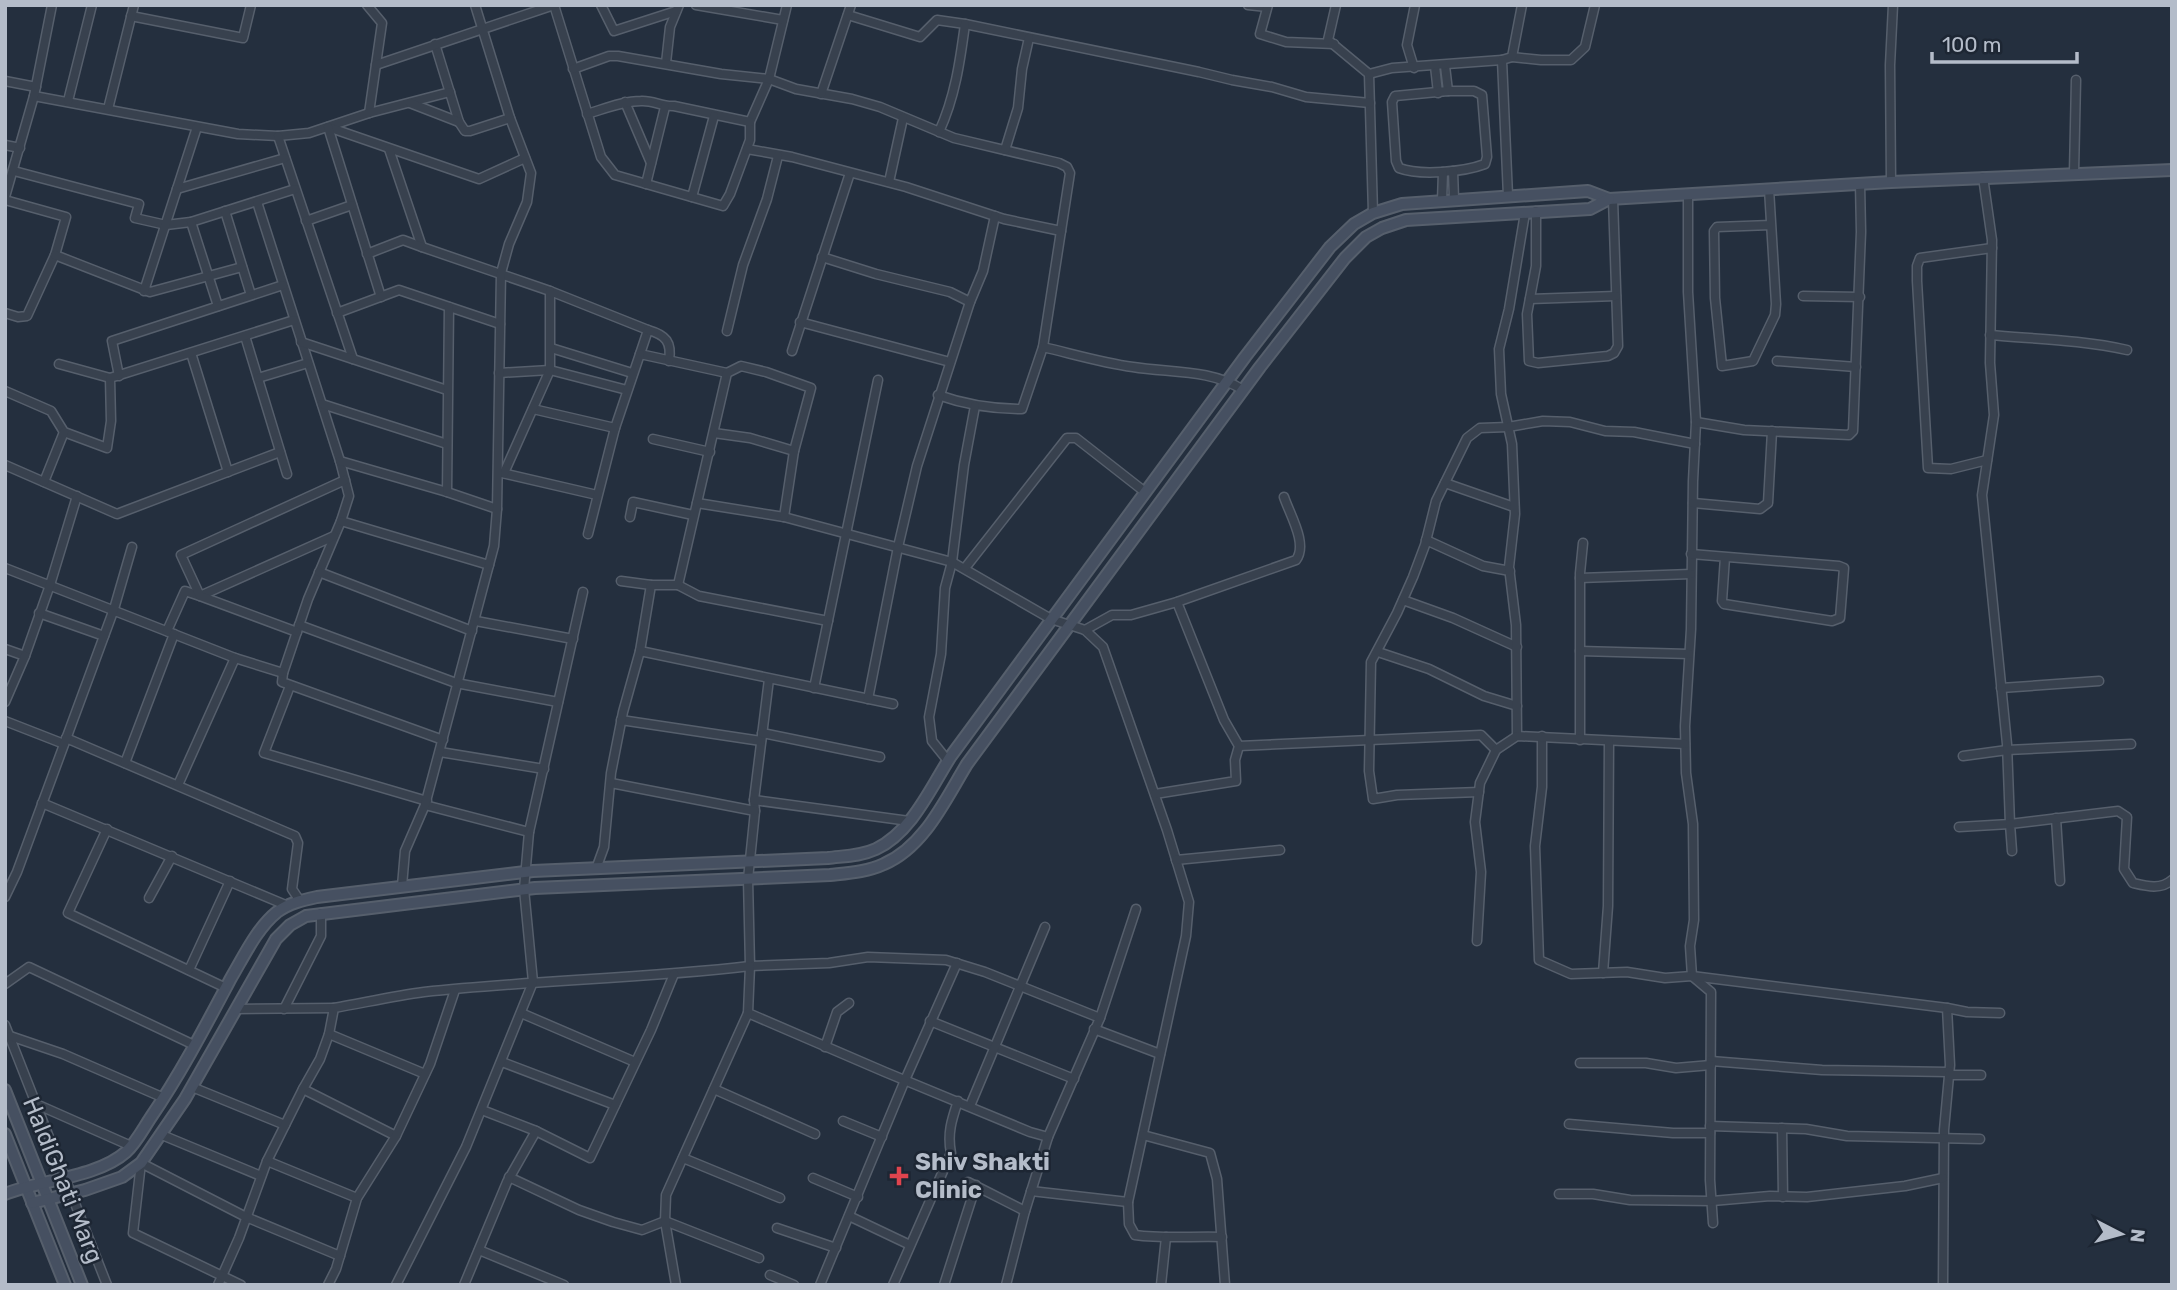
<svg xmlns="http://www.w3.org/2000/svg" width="2177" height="1290" viewBox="0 0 2177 1290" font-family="Rubik,sans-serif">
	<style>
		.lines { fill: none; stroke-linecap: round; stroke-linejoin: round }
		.street-casing { stroke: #565f6c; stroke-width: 11 }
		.secondary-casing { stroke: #565f6c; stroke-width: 14 }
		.street { stroke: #38414e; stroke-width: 8 }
		.secondary { stroke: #465061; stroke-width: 10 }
		.health-dot { fill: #e0444e; stroke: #1d2633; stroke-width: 2.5 }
		.labels { text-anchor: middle; stroke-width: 5; stroke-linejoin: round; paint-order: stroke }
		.poi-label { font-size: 24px; font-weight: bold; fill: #b4bcc9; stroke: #1d2633; text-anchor: start }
		.street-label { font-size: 24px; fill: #b4bcc9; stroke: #1d2633 }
	</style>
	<rect width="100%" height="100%" fill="#242f3e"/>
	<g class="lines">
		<defs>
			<g id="street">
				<path d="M367 5 382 23 369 113"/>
				<path d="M554 5 601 157 615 175 723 206 730 194 750 140V122L769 79 787 5"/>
				<path d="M601 5 614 31 676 11"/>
				<path d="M696 5 783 20"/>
				<path d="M1248 5 1267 7"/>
				<path d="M1268 5 1260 34 1286 42 1334 44"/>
				<path d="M1336 5 1328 40 1369 74 1373 213"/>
				<path d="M848 15 920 37 937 20 965 24 1199 72 1232 80 1272 87 1306 97 1370 103"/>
				<path d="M131 16 243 38 251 5"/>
				<path d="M435 44 459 122 465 131H470L510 118"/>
				<path d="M1512 57 1541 60H1571L1585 47 1595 5"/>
				<path d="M666 63 670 27 679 5"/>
				<path d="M376 65 554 5"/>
				<path d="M1435 66 1438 93"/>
				<path d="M1445 66 1448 91"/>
				<path d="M1414 68 1407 45 1415 5"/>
				<path d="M573 69 609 56H618L721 74 769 79 796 89 852 99 880 107 954 138 1059 163 1067 167 1070 173 1043 347 1022 409C993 409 966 405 938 395"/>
				<path d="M1369 74 1392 68 1502 60"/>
				<path d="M5 81 36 87"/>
				<path d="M1448 91H1474L1482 95 1487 157 1485 164C1464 172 1420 176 1399 168L1396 161 1392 102 1395 96Z"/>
				<path d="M821 94 851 5"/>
				<path d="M34 96 238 134 278 136 309 133 369 113 450 92"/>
				<path d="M68 101 92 5"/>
				<path d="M625 102 651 163"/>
				<path d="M410 103 459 122"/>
				<path d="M108 109 134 5"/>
				<path d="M587 114C604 109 623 101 641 101 653 100 662 107 674 106L750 122"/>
				<path d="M328 127 479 179 525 158"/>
				<path d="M328 127 381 297"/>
				<path d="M939 132C955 97 960 62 965 24"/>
				<path d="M278 136 353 359"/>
				<path d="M5 145 20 148"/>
				<path d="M389 149 422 247"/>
				<path d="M747 149 792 157 906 187 1004 219 1061 231"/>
				<path d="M1005 150 1018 108 1022 69 1029 38"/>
				<path d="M14 171 139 204 135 218 166 225 191 222 295 189"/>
				<path d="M1453 171 1454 199"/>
				<path d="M2074 173 2076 80"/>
				<path d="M889 182 903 118"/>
				<path d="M1891 182 1890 65 1893 5"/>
				<path d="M646 184 665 107"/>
				<path d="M177 189 285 158"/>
				<path d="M1769 189 1776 304 1775 315 1753 361 1722 366 1715 298 1714 231 1717 227 1771 225"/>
				<path d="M1688 194V292L1696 422 1693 481 1691 629 1685 726 1686 773 1693 824 1694 920 1690 946 1692 976 1711 992 1710 1180 1713 1223"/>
				<path d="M1508 196 1502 60 1512 57 1522 5"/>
				<path d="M5 197 34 96 52 5"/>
				<path d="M692 197 714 116"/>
				<path d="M5 200 66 217 55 255 27 316 18 317 5 313"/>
				<path d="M1442 201 1443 172"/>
				<path d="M257 202 340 461 349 496 341 521 308 599 283 673 282 682 443 740"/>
				<path d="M225 211 251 295"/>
				<path d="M1536 211V266L1527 314 1529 361 1538 363 1608 356 1614 353 1618 346 1613 199"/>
				<path d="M306 221 352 205"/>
				<path d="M191 222 218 306"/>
				<path d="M367 254 403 240 422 247 550 291 648 330 640 354 727 373"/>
				<path d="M55 255 150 292 242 267"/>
				<path d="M822 257 876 274 950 292 970 302"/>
				<path d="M144 291 197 127"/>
				<path d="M1803 296 1860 297"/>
				<path d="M1530 299 1616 296"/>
				<path d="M337 313 399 290 500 324"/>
				<path d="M800 322 950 362"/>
				<path d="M648 330C666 335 672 342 669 361"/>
				<path d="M727 331 743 265 767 199 778 156"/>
				<path d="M1990 335C2035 339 2084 340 2127 350"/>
				<path d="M245 336 287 474"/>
				<path d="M301 342 447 390"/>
				<path d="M1043 347C1073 354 1103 363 1133 367 1170 373 1211 369 1243 390"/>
				<path d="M551 348 632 373"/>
				<path d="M792 351 850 173"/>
				<path d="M191 353 228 472"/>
				<path d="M1777 361 1856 367"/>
				<path d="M59 364 110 378"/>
				<path d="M499 373 550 370 627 390"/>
				<path d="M119 376 112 341 283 285"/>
				<path d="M258 378 308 363"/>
				<path d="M5 391 51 411 64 432 107 448 111 421 110 378 294 320"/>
				<path d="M322 404 447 444"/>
				<path d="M533 409 615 428"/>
				<path d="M1696 422 1744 430 1849 435 1853 431 1861 232 1860 183"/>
				<path d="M714 433 750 438 794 451"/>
				<path d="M653 439 710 452"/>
				<path d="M1987 460 1951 469 1928 468 1917 281V266L1920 258 1992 248"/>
				<path d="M340 461 447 492 497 509"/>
				<path d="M5 465 117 514 280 452"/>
				<path d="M502 473 597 495"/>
				<path d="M504 473 550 370V291"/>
				<path d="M44 482 64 432"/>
				<path d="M1445 483 1514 507"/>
				<path d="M447 492 449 307"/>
				<path d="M697 503 784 517 952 562 1051 619 1085 630 1103 647 1167 830 1189 902 1186 936 1128 1202 1031 1191"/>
				<path d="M1693 503 1760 509 1768 503 1772 431"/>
				<path d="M630 517 633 502 693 515"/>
				<path d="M341 521 489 565"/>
				<path d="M588 534 615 428 640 354"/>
				<path d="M1426 540 1483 566 1510 571"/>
				<path d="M1691 554 1839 566 1844 568 1840 618 1832 621 1724 604 1722 601 1725 557"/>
				<path d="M5 568 235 658 283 673"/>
				<path d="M965 568 1067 438H1076L1145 492"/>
				<path d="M319 572 472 631"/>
				<path d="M1580 578 1691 574"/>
				<path d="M621 581 651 585"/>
				<path d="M678 585 699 596 828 621"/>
				<path d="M1403 600 1453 618 1517 647"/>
				<path d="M39 613 104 636"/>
				<path d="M476 621 573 639"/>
				<path d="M299 625 456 683 558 702"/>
				<path d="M1085 630 1112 615H1131L1177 602 1296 560C1308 544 1290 515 1284 497"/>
				<path d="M167 631 185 591 200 596 334 536"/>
				<path d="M297 632 200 596 181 555 345 480"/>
				<path d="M5 649 25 656 50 585 77 496"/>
				<path d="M640 651 893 704"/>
				<path d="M1580 651 1689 654"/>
				<path d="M1378 652 1429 669 1484 696 1517 706"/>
				<path d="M769 679 754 800 755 811 748 879 750 966 829 963 868 957 946 960 985 972 1100 1018"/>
				<path d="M290 686 264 753 427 801"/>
				<path d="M814 688 878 380"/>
				<path d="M2001 688 2099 681"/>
				<path d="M868 699 898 547 917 466 970 302 983 271 995 216"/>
				<path d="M5 702 25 656"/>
				<path d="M621 720 761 741"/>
				<path d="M5 721 64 744"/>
				<path d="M762 733 880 757"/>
				<path d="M1517 736 1516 625 1509 567 1515 514 1512 444 1501 394 1499 349 1509 309 1525 213"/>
				<path d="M1542 736V787L1535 846 1539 960 1571 974 1627 972 1665 978 1692 976 1947 1008 1950 1065 1944 1130 1943 1285"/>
				<path d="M66 738 295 836 298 843 292 889 300 901"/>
				<path d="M1580 740V573L1583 543"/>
				<path d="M1239 746 1481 735 1496 750"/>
				<path d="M440 752 544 769"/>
				<path d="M1963 756 2007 750 2131 744"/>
				<path d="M948 761 932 741 929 717 941 654 945 588 952 562 964 465 975 406"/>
				<path d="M125 763 174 634"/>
				<path d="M611 783 755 811"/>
				<path d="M178 785 235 658"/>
				<path d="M1479 792 1397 795 1373 799 1369 771 1371 662 1397 613 1413 577 1425 545 1436 501 1467 438 1480 428 1508 427 1543 421 1570 422 1605 431 1634 432 1695 444"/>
				<path d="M1155 794 1236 781 1235 760 1239 746 1224 720 1177 602"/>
				<path d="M754 800 909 821"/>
				<path d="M42 803 288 906"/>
				<path d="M425 805 529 832"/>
				<path d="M2056 818 2060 881"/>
				<path d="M1959 827 2010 824 2007 744 1982 495 1994 415 1990 363 1992 240 1983 177"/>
				<path d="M107 829 68 913 226 988"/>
				<path d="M2012 851 2010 824 2118 811 2127 817 2124 869 2133 883C2146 886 2161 890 2172 880"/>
				<path d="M1176 860 1280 850"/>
				<path d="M596 869 604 847 611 773 623 712 640 651 651 585H678L727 373 741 366 766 372 811 388 794 451 784 517"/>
				<path d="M402 886 405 851 425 805 494 546 497 509 501 273 509 244 527 202 531 173 510 118 475 5"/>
				<path d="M5 897 17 872 114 609 132 547"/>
				<path d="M149 898 172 856"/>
				<path d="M1477 941 1481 872 1475 822 1480 783 1496 750 1517 736 1685 744"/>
				<path d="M189 970 230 881"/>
				<path d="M1603 973 1608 906 1609 741"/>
				<path d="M5 984 29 967 194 1045"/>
				<path d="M1947 1008 1967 1012 2000 1013"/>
				<path d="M236 1009 334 1008"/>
				<path d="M284 1009 321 936V913"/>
				<path d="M521 1013 635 1062"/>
				<path d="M930 1021 1074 1079"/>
				<path d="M5 1025 107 1285"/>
				<path d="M1094 1029 1160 1054"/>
				<path d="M329 1034 425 1074"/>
				<path d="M10 1036 63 1054 164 1098"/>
				<path d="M825 1047 837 1012 849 1003"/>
				<path d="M1711 1061 1822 1070 1949 1072"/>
				<path d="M502 1062 615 1105"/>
				<path d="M1580 1063H1646L1676 1068 1711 1065"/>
				<path d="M1949 1075H1981"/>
				<path d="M192 1087 285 1125"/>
				<path d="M303 1089 396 1136"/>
				<path d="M714 1089 815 1134"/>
				<path d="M36 1104 131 1146"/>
				<path d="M970 1106 1045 927"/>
				<path d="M482 1110 536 1131"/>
				<path d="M843 1121 882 1137"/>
				<path d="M1569 1124 1673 1133H1710"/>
				<path d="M1710 1126 1806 1129 1847 1136 1980 1139"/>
				<path d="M1782 1128 1783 1197"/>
				<path d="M162 1135 261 1176"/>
				<path d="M1143 1135 1210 1153 1217 1179 1225 1285"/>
				<path d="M683 1158 780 1198"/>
				<path d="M267 1161 357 1198"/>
				<path d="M509 1177 579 1210 613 1222 642 1230 665 1221 759 1258"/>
				<path d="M813 1178 858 1197"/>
				<path d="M968 1182 1025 1211"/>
				<path d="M1559 1194H1593L1630 1200 1712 1201 1770 1196 1807 1197 1905 1186 1943 1178"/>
				<path d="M1128 1202 1129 1224 1135 1235C1164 1239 1193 1236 1222 1237"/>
				<path d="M849 1216 910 1245"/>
				<path d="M777 1228 836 1248"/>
				<path d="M479 1250 564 1285"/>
				<path d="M770 1275 794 1285"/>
				<path d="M218 1285 239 1238 267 1161 303 1089 320 1059 329 1034 334 1008C363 1003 394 996 424 992 533 980 642 979 750 966L748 1013 885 1072 1030 1132 1048 1137"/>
				<path d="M241 1285 133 1233 141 1163 246 1217 340 1256"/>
				<path d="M328 1285 336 1269 357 1198 396 1136 430 1064 455 990"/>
				<path d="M396 1285 466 1147 533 982 524 889 529 832 583 592"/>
				<path d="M464 1285 507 1182 536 1131 590 1158 651 1030 674 974"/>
				<path d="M676 1285 665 1221 666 1195 748 1013"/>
				<path d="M820 1285 905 1080 957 963"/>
				<path d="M893 1285 951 1153C947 1133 952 1119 958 1101"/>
				<path d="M944 1285 976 1185"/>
				<path d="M1006 1285 1025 1211 1048 1137 1100 1018 1136 909"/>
				<path d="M1161 1285 1166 1237"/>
			</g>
			<g id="secondary">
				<path d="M5 1090 82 1285"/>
				<path d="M5 1134 65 1285"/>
				<path d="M5 1194C41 1180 98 1177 126 1152 136 1143 143 1129 151 1117 181 1073 206 1025 231 978 244 956 257 928 277 912 289 903 303 900 317 897L533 871 828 858C844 856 861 856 876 849 912 832 931 787 951 756L1245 357 1330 247 1354 224 1373 213 1402 204 1588 191 1609 199 1891 182 2172 170"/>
				<path d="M32 1203 85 1190 122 1177 141 1163 185 1099 276 939 290 925 306 916 535 888 830 875C848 873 867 872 884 864 924 847 945 800 967 764L1260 367 1345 258 1366 237 1382 228 1406 220 1590 209 1609 199"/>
			</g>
		</defs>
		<use href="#street" class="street-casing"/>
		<use href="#secondary" class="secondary-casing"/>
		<use href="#street" class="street"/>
		<use href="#secondary" class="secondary"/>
	</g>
	<path class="health-dot" d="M895.5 1165.5h7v7h7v7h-7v7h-7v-7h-7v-7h7z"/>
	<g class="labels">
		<g class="poi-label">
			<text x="915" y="1170">Shiv Shakti<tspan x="915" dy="28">Clinic</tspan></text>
		</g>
		<g class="street-label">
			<text transform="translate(63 1180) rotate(68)" y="8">HaldiGhati Marg</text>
		</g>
	</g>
	<rect width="2177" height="1290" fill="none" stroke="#b4bcc9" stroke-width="14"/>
	<g transform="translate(2121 1234) rotate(96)" stroke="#1d2633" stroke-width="5" paint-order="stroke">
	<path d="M0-5L12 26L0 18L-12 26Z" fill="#b4bcc9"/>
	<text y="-10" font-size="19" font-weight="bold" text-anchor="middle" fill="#b4bcc9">N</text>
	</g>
	<path d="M1932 52v10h145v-10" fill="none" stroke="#b4bcc9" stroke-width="3.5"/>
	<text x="1942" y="52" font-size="21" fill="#b4bcc9" stroke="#1d2633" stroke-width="5" paint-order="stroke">100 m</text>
</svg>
